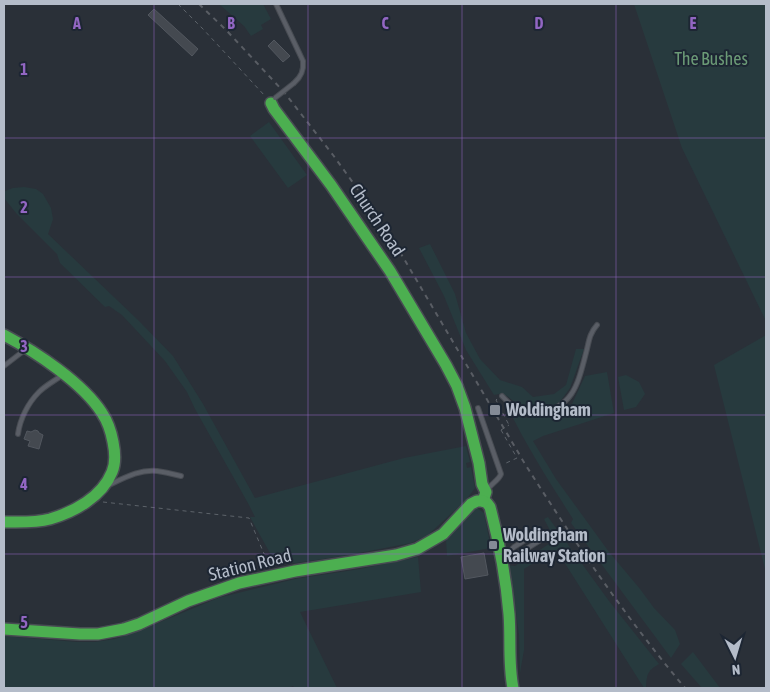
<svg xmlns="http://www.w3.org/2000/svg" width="770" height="692" viewBox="0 0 770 692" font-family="'Asap Condensed',sans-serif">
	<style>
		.green { fill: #273a3e }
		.building { fill: #444950; stroke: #52575f }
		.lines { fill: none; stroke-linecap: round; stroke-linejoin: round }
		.lane-casing { stroke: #484c53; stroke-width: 6 }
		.fast-casing { stroke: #484c53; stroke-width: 14 }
		.path { stroke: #5d636a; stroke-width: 1; stroke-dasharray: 4 4; stroke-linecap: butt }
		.lane { stroke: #5a5e66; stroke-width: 4 }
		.fast { stroke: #4caf50; stroke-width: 11 }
		.rail { stroke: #595d64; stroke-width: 2; stroke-dasharray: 5 5; stroke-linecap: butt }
		.lane-bridge-casing { stroke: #484c53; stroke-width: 6; stroke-linecap: butt }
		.path-bridge { stroke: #5d636a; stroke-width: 1; stroke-dasharray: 4 4; stroke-linecap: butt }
		.lane-bridge { stroke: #5a5e66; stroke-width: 4 }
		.grid { fill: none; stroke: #9266c3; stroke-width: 1; stroke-opacity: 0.55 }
		.poi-dot { fill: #848b96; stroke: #1d2633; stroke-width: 2 }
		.labels { text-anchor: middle; stroke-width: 4; stroke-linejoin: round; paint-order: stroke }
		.park-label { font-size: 18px; fill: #6b9a76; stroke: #1d2633 }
		.street-label { font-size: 18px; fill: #b4bcc9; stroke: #1d2633 }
		.poi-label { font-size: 18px; font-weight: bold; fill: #b4bcc9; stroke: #1d2633; text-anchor: start }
		.grid-label { font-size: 16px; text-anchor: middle; font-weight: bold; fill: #9266c3; stroke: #1d2633; stroke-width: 4; stroke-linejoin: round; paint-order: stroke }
	</style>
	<rect width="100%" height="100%" fill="#2a3038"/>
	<g class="green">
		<path d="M219 4H263L271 19 261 25 263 29 251 36 244 26Z"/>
		<path d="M634 4H766V321L682 148Z"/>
		<path d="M269 122 307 175 288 188 250 136Z"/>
		<path d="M24 187 36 189 43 194 51 208 53 219 48 234 139 321 173 356 203 404 255 498 404 458 466 446 470 462 466 463 467 468 471 467 475 488 466 500 427 536 411 543 343 556 296 563 284 562 276 564 250 517H255L249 505 195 409 187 392 165 361 122 315 109 306 105 307 60 263 57 254 16 213 4 198V190L5 191 13 188Z"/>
		<path d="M430 244 455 294 466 333 480 359 500 380 522 387 533 397 554 394 566 385 576 349H584L570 388 559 403 538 409 522 408 507 396 499 394 494 395 466 350 444 296 419 248Z"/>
		<path d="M766 335V573L714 365Z"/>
		<path d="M607 372 614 413 543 436 533 441 556 479 609 552 640 589 654 608 675 630 680 644 671 658 571 523 573 519C550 483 527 447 508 408L524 418 548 415 572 404 585 376Z"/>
		<path d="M626 375 639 382 645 394 636 407 624 410 618 377Z"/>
		<path d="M477 508 484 513 491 548 447 556 446 540 468 514Z"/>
		<path d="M548 517 609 601 659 664C647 671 647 674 646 688H644L559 554 553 551 524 569V650L520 673 519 635 511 575 507 565 515 566 555 540 544 519Z"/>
		<path d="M418 557 421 592 300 612 337 688H295L293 686 290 687V688H4V636L77 642H95L115 639 141 630 218 598 295 579 360 569Z"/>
		<path d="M693 652 720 688H702L681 664Z"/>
	</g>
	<g class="building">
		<path d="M154 9 198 49 192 56 148 15Z"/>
		<path d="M274 40 290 56 283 62 268 46Z"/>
		<path d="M35 430 38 431 39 433 43 435 39 449 28 446 30 441 24 439 27 431 31 432Z"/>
		<path d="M484 553 488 575 465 579 461 557Z"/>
	</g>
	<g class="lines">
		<defs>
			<g id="lane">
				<path d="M276 4 303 61C304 71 301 77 294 83"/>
				<path d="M4 366 26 349"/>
				<path d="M502 396C513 408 523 415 539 413 574 407 578 383 586 353 589 342 589 334 597 325"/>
				<path d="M478 408 501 474C499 480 491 484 487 490"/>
				<path d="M18 434C20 419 28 403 39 392 45 386 54 381 61 376"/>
				<path d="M109 485C124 478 140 469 157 471 165 472 173 474 181 476"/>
				<path d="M504 563 539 541 541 538 540 534H535L514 547 512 549 511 559"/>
			</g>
			<g id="fast">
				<path d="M271 103 274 109 331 185 390 271 446 365 457 386 465 408 479 463 482 484 486 492 483 501"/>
				<path d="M4 335C36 352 83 383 102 413 108 422 111 431 113 442 115 452 116 463 112 472 102 497 74 512 50 519 35 523 19 522 4 522"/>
				<path d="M483 501 487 503 490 507C499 542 506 578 509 614 511 639 508 663 513 688"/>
				<path d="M4 629 80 634H98L124 629 139 624 188 601 239 583 295 571 396 555 417 549 443 534 471 504 477 501H483"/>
			</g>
		</defs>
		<use href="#lane" class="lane-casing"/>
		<use href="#fast" class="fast-casing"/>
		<g class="path">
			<path d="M178 4 203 29 265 96"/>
			<path d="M497 399 496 400 509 425"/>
			<path d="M501 430 517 458 504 464"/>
			<path d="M103 502 249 518 270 568"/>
		</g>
		<use href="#lane" class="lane"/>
		<use href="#fast" class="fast"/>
		<path class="rail" d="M199 4 227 31 284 92 333 155 354 184 397 247 525 464C574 541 626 618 685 688"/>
		<defs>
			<path id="lane-bridge" d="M275 98 294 83"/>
		</defs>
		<use href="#lane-bridge" class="lane-bridge-casing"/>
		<path class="path-bridge" d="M501 430 509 425"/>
		<use href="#lane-bridge" class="lane-bridge"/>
	</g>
	<path class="grid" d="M154 4V688M308 4V688M462 4V688M616 4V688M4 138H766M4 277H766M4 415H766M4 554H766"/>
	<g class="poi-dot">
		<rect x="489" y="404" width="12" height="12" rx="2.5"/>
		<rect x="488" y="540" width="10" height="10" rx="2.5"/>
	</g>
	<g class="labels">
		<g class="park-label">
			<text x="711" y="65">The Bushes</text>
		</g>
		<g class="street-label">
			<text transform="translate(377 220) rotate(56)" y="6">Church Road</text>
			<text transform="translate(250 565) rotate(-14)" y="6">Station Road</text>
		</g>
		<g class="poi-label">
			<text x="506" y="416">Woldingham</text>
			<text x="503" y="541">Woldingham<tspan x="503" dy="21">Railway Station</tspan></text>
		</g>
	</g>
	<g class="grid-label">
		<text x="77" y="29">A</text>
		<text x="231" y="29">B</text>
		<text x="385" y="29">C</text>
		<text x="539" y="29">D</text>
		<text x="693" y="29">E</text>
		<text x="24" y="75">1</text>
		<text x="24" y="213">2</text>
		<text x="24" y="352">3</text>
		<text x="24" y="490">4</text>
		<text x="24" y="628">5</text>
	</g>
	<rect width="770" height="692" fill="none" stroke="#b4bcc9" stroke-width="10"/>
	<g transform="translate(735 657) rotate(175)" stroke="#1d2633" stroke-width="4" paint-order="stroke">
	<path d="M0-4L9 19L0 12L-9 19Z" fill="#b4bcc9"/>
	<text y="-8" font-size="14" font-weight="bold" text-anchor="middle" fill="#b4bcc9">N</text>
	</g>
</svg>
